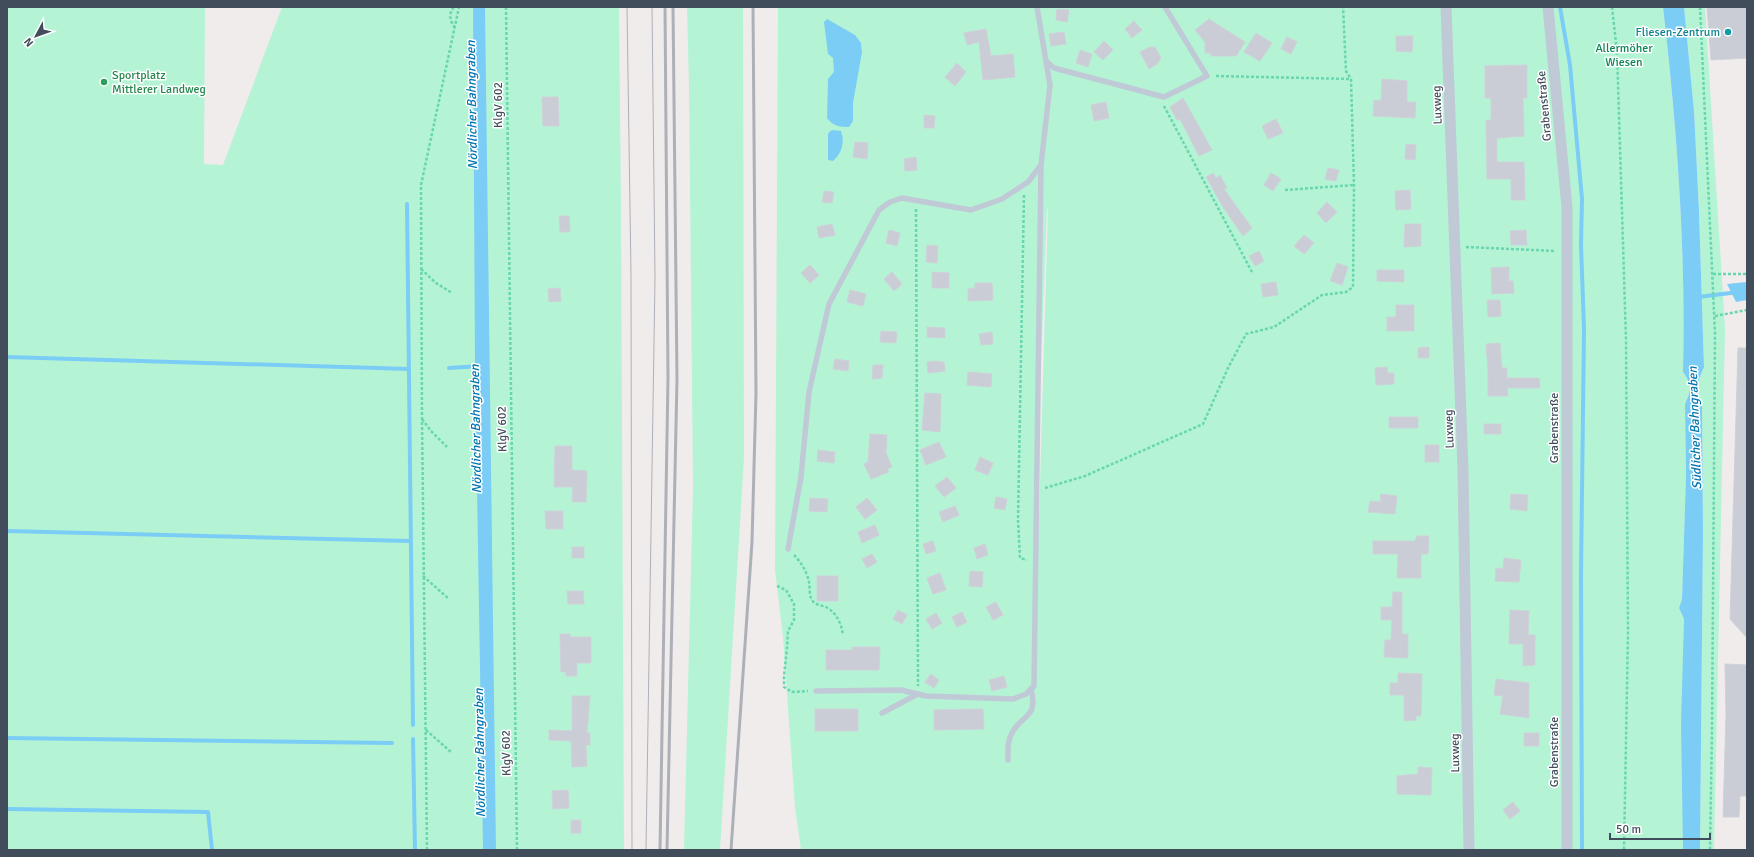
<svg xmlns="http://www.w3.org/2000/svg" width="1754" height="857" viewBox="0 0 1754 857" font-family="Signika,sans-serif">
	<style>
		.green { fill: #b4f4d5; fill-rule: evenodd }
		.water { fill: #7bcdf6 }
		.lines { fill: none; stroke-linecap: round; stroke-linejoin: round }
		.stream { stroke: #7bcdf6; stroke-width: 4 }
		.building { fill: #cacdd5; stroke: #cfd1d9 }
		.path { stroke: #68d6ae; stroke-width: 2.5; stroke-dasharray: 3 2; stroke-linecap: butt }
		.lane { stroke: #c0c9d6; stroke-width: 5.5 }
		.street { stroke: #c0c9d6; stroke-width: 11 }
		.tram { stroke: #aeb0b8; stroke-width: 1 }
		.rail { stroke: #aeb0b8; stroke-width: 3 }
		.culture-dot { fill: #0f9aa8; stroke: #fff; stroke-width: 1.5 }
		.leisure-dot { fill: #2e9e5b; stroke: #fff; stroke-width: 1.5 }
		.labels { text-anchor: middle; stroke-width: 3; stroke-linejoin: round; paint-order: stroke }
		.culture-label { font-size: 12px; fill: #0d838f; stroke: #fff; text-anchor: end }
		.park-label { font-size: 12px; fill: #0b8558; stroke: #fff }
		.leisure-label { font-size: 12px; fill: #27864d; stroke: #fff; text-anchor: start }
		.street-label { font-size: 12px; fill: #424d5c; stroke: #fff }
		.water-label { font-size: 13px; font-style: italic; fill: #0075b1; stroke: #fff }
	</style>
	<rect width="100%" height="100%" fill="#f0ecec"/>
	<g class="green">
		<path d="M7 7H205L204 164 223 165 282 7H619L621 207 624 850H7Z"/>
		<path d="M687 7H743L744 457 720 850H684L693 488 689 86Z"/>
		<path d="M778 7H1663C1677 128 1686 250 1683 372 1692 384 1691 392 1685 404L1686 475 1682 599 1679 608 1684 619 1683 850H801L795 807 783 637 775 570ZM1047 209H1048L1038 552 1036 490Z"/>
		<path d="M1684 7H1705L1725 329 1714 850H1700L1703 533 1702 404C1695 388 1697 383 1704 367L1699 211 1694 111Z"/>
	</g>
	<g class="water">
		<path d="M473 7H485L496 850H483L475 367Z"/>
		<path d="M1663 7H1684L1694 111 1699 211 1704 367C1697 383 1695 388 1702 404L1703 533 1700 850H1683L1681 723 1684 619 1679 608 1682 599 1686 475 1685 404C1691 392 1692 384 1683 372 1686 250 1677 128 1663 7Z"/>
		<path d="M827 19 855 35 861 43 862 52 853 103V121L849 127C839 127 833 126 827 118L828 79 834 72 833 58 828 54 824 22Z"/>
		<path d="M833 130 841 131C845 142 842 153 833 161L828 160V134L830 131Z"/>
		<path d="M1747 282V300L1736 302 1727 284Z"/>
	</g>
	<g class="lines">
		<g class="stream">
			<path d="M1560 7 1570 65 1582 199 1581 245 1584 329 1581 575 1582 850"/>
			<path d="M407 204 413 725"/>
			<path d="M1698 297 1747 291"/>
			<path d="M7 357 409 369"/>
			<path d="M449 368 480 366"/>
			<path d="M7 531 410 541"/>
			<path d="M7 738 392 743"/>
			<path d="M413 739 415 850"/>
			<path d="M7 809 208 812 212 850"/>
		</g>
	</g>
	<g class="building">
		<path d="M1707 7H1747V58L1711 60Z"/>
		<path d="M1057 9 1069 10 1067 22 1056 20Z"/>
		<path d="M1209 19 1245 42 1236 56H1211V53H1205V42L1195 30Z"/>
		<path d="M1134 21 1142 30 1132 38 1125 29Z"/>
		<path d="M986 29 991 56 1013 54 1015 77 983 80 979 42 967 45 964 33Z"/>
		<path d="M1064 32 1066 44 1051 46 1049 34Z"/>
		<path d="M1256 33 1272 43 1260 61 1244 52Z"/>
		<path d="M1396 36H1413L1412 52 1396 51Z"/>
		<path d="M1287 37 1297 42 1291 54 1281 49Z"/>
		<path d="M1104 41 1113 50 1103 60 1094 52Z"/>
		<path d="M1150 47H1155L1161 58 1157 64 1149 69 1140 52Z"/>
		<path d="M1080 50 1092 54 1088 67 1076 63Z"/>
		<path d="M957 63 966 72 955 86 945 77Z"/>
		<path d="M1527 65V98H1523L1524 136 1497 138V162H1524L1525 200H1511V179H1487L1486 120H1491V98H1485V66Z"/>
		<path d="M1382 79 1407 81V102H1416L1415 118 1373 116 1374 100 1381 101Z"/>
		<path d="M542 97H558L559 126H543Z"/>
		<path d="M1183 98 1212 150 1199 156 1180 119 1177 120 1170 107Z"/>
		<path d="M1106 102 1109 118 1094 121 1091 105Z"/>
		<path d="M924 115 935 116 934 128H924Z"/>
		<path d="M1276 119 1283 133 1268 139 1262 126Z"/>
		<path d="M855 142 868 143 867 159 853 157Z"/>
		<path d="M1406 144 1416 145 1415 160 1405 159Z"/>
		<path d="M916 157 917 170 905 171 904 159Z"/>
		<path d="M1328 168 1339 170 1336 181 1325 179Z"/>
		<path d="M1213 173 1216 178 1220 175 1227 188 1224 189 1252 228 1243 236 1223 207 1206 177Z"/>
		<path d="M1271 173 1281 179 1273 191 1264 185Z"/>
		<path d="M1410 190 1411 209 1396 210 1395 191Z"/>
		<path d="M824 191 834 192 832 203 822 202Z"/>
		<path d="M1327 202 1337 212 1326 223 1317 213Z"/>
		<path d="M559 216H569L570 232H560Z"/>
		<path d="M832 224 835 235 819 238 817 227Z"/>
		<path d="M1405 224H1421V246L1404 247Z"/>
		<path d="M889 230 900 233 897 246 886 243Z"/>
		<path d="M1526 230 1527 245H1511L1510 231Z"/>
		<path d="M1304 235 1314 243 1304 254 1294 246Z"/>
		<path d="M927 245 938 246 937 263 926 262Z"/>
		<path d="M1259 251 1264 261 1255 266 1249 256Z"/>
		<path d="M1337 263 1348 267 1342 285 1330 281Z"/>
		<path d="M810 265 819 275 810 283 801 273Z"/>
		<path d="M1509 267V281H1513L1514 293 1492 294 1491 268Z"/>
		<path d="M1377 270H1404V282L1377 281Z"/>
		<path d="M892 272 902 284 894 291 884 279Z"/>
		<path d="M932 272 949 273V288H932Z"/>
		<path d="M1276 282 1278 295 1263 297 1261 284Z"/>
		<path d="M975 283H992L993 300 968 301V289L975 288Z"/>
		<path d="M560 288 561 301 549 302 548 289Z"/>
		<path d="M850 290 866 294 863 306 847 302Z"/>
		<path d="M1487 300H1500L1501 316 1488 317Z"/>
		<path d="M1396 305H1414V331H1387V317H1396Z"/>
		<path d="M927 327 945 328V338L927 337Z"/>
		<path d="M881 331 897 332 896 343 880 342Z"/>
		<path d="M992 332 993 344 981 345 979 334Z"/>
		<path d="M1500 343 1502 368H1507V378H1539L1540 388H1507L1508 396H1488V369L1486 344Z"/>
		<path d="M1429 347V358H1418V348Z"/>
		<path d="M1738 348H1747V638L1730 619Z"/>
		<path d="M835 359 849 361 848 371 833 369Z"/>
		<path d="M934 361 944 362 945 371 928 373 927 362Z"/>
		<path d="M873 365H883L882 378 872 379Z"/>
		<path d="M1387 367 1388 373H1394V384L1376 385 1375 368Z"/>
		<path d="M968 372 992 374 991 387 967 385Z"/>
		<path d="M925 393 941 394 940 432 922 430Z"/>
		<rect x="1389" y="417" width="29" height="11"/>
		<rect x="1484" y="424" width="17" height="10"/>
		<path d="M870 434 887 435 886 453 892 467 887 469 889 472 871 479 864 464 868 462Z"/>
		<path d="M939 442 946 457 926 465 920 450Z"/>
		<rect x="1425" y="445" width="14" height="17"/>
		<path d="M555 446H572V470L587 471 586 502H572L573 487H554Z"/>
		<path d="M818 450 835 452 834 463 817 461Z"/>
		<path d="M980 457 993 463 988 475 975 470Z"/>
		<path d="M947 477 956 488 944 497 935 486Z"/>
		<path d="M1381 494 1397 496 1395 514 1368 512 1370 501 1380 502Z"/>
		<path d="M1511 494 1528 495 1527 511 1510 509Z"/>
		<path d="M996 497 1007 499 1005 510 994 508Z"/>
		<path d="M810 498 828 499 827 512 809 511Z"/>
		<path d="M867 498 877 510 865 519 856 507Z"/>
		<path d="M955 506 959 515 943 522 939 512Z"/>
		<path d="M545 511H563V529H546Z"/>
		<path d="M875 525 879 535 862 543 858 532Z"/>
		<path d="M1417 536H1429L1428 554H1421V578H1397L1398 554H1373V541H1415Z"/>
		<path d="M933 541 936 551 926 554 923 544Z"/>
		<path d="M985 544 988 555 977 559 974 548Z"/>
		<rect x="572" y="547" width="12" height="11"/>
		<path d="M872 554 877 562 867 568 862 559Z"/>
		<path d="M1504 558 1521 560 1519 582 1495 581 1496 568 1503 569Z"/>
		<path d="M970 571 983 572 982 587 969 586Z"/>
		<path d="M940 573 946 590 933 594 927 578Z"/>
		<rect x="817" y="576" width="21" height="25"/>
		<path d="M567 591H583L584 604H568Z"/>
		<path d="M1393 592H1402V634H1408V658L1384 657 1385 640H1391L1392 620H1381V607H1392Z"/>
		<path d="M996 602 1003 615 993 620 986 607Z"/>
		<path d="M898 610 907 615 902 624 893 619Z"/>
		<path d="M1510 610 1529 611 1528 635H1535V665L1523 666V644H1509Z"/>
		<path d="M962 612 967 622 957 627 952 617Z"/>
		<path d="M936 613 942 623 932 629 926 619Z"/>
		<path d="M560 634H570V637H591V663H577V676H566V672H561Z"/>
		<path d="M852 647H880L879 670H826V650H852Z"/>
		<path d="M1725 664 1747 665V796H1740L1739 817H1723L1726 714Z"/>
		<path d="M1398 673 1422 674 1421 716H1416V720L1404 721V695H1390V683H1398Z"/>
		<path d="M931 674 939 680 934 688 925 682Z"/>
		<path d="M1004 676 1007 687 992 691 989 680Z"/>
		<path d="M1496 679 1529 683V718L1500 714 1503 696 1494 695Z"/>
		<path d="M572 696H590L587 733H590V745H586L587 766 572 767 571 741 549 740V730L572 731Z"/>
		<rect x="815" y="709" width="43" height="22"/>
		<path d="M983 709 984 729 934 730V710Z"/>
		<rect x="1524" y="733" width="15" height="13"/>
		<path d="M1418 767 1432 768 1431 795 1397 794V776L1418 774Z"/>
		<path d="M568 790 569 808 553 809 552 791Z"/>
		<path d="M1513 802 1520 811 1510 819 1503 810Z"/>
		<rect x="571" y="820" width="10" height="13"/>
	</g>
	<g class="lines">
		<g class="path">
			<path d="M454 7C448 14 450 21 455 28"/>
			<path d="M506 7 517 850"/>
			<path d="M1612 7 1617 52 1626 340 1628 633 1624 850"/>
			<path d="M1700 7 1715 334 1712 730 1710 850"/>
			<path d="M1216 76 1351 79"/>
			<path d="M1164 106 1253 274"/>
			<path d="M1285 190 1354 185"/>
			<path d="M1024 195 1018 520 1020 558 1027 560"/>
			<path d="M916 209 918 686"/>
			<path d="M1466 247 1556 251"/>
			<path d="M421 269 436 283 452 293"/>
			<path d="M1713 274H1747"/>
			<path d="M1715 316 1747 310"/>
			<path d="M422 419 431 431 447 447"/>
			<path d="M1045 488 1085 476 1203 424 1228 368 1246 334 1274 327 1322 295 1346 292 1353 287 1354 185 1351 79 1346 71 1343 7"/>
			<path d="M794 555C801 562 807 572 809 582 810 588 809 595 812 600 815 605 821 605 826 607 837 613 841 623 843 635"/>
			<path d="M423 576 449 599"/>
			<path d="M777 586 786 590 794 604V620L788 631 787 648 784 676V687L792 692 808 691"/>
			<path d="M426 730 451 752"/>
			<path d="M427 850 422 418 421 185 459 7"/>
		</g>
		<g class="lane">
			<path d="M1037 7 1046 61 1054 68 1164 97 1207 76 1165 7"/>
			<path d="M788 549 801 477 809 392 829 304 879 210 890 202 902 198 971 210 1002 199 1028 182 1041 165 1050 85 1046 61"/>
			<path d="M816 691 901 690 926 696 1013 699 1026 694 1034 686 1041 165"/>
			<path d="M882 713 918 694"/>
			<path d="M1008 760C1008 751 1007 742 1011 735 1020 714 1039 720 1031 689"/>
		</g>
		<g class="street">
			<path d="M1446 7 1463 470 1469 850"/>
			<path d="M1548 7 1567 207V850"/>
		</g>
		<g class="tram">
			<path d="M627 7 631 274 632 850"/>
			<path d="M646 850 655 278 652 7"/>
		</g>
		<g class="rail">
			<path d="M660 850 668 378 665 7"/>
			<path d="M667 850 677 379 673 7"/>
			<path d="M731 850 752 542 756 393 753 7"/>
		</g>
	</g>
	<circle class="culture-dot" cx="1728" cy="32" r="4"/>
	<circle class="leisure-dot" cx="104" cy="82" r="4"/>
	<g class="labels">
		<g class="culture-label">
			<text x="1720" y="36">Fliesen-Zentrum</text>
		</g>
		<g class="park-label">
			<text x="1624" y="52">Allermöher<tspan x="1624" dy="14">Wiesen</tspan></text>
		</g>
		<g class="leisure-label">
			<text x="112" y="79">Sportplatz<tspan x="112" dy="14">Mittlerer Landweg</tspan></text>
		</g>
		<g class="street-label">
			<text transform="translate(498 105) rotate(-90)" y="4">KlgV 602</text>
			<text transform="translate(1437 105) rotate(-92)" y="4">Luxweg</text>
			<text transform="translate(1544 106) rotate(-95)" y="4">Grabenstraße</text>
			<text transform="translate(1554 428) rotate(-90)" y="4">Grabenstraße</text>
			<text transform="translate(502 429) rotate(-91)" y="4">KlgV 602</text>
			<text transform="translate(1449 429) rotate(-92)" y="4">Luxweg</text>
			<text transform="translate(1554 752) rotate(-90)" y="4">Grabenstraße</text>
			<text transform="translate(506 753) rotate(-91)" y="4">KlgV 602</text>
			<text transform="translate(1455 753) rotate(-91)" y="4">Luxweg</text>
		</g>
		<g class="water-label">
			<text transform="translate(471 105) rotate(-91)" y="5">Nördlicher Bahngraben</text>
			<text transform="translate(1694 428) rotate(-92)" y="5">Südlicher Bahngraben</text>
			<text transform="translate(475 429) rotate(-91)" y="5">Nördlicher Bahngraben</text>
			<text transform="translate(479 753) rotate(-91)" y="5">Nördlicher Bahngraben</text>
		</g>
	</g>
	<rect width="1754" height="857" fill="none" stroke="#424d5c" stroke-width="16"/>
	<g transform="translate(36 36) rotate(229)" stroke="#ffffff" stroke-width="3" paint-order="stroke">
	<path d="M0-3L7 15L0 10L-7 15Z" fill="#424d5c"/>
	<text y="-6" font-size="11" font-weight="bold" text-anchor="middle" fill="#424d5c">N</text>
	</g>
	<path d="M1610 833v6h100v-6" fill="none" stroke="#424d5c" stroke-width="2"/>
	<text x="1616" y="833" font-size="12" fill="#424d5c" stroke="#ffffff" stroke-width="3" paint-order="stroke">50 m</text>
</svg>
